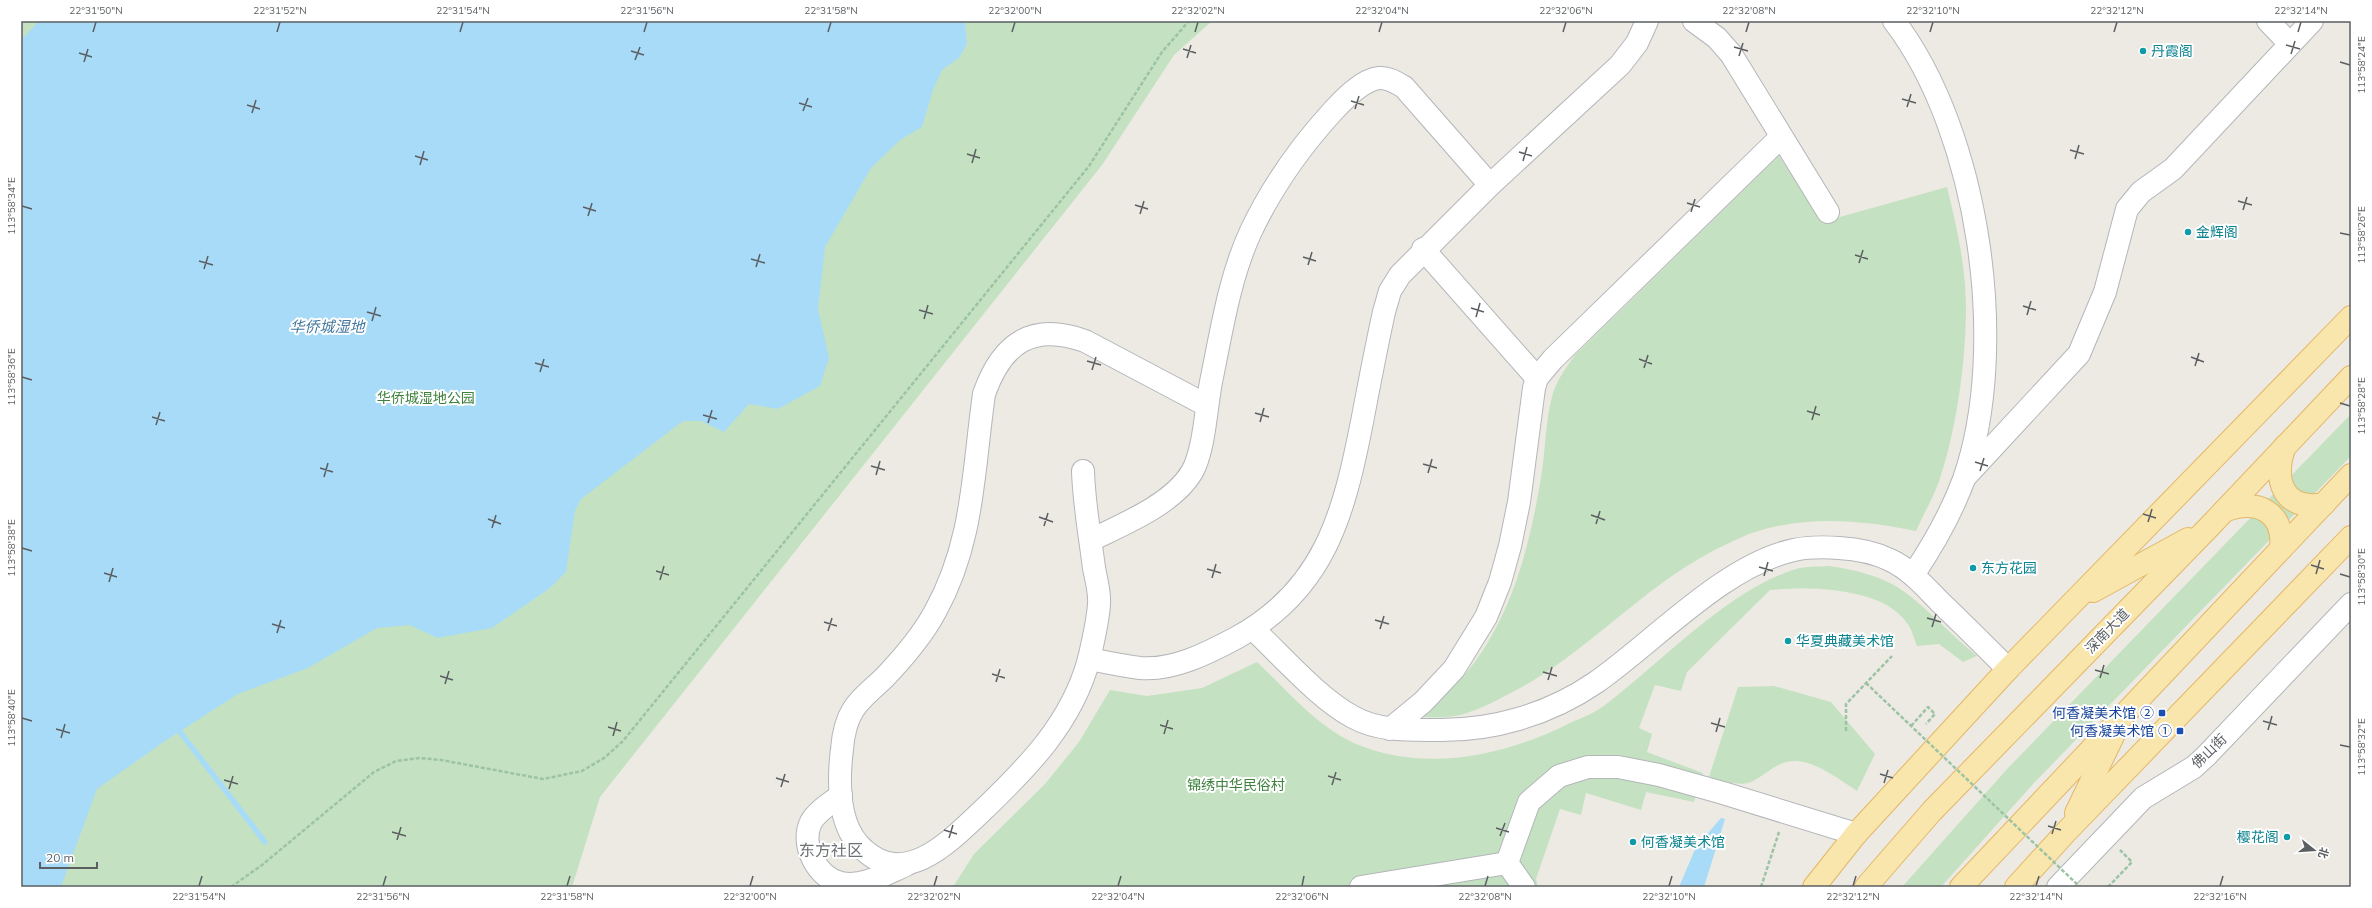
<svg xmlns="http://www.w3.org/2000/svg" width="2372" height="908" viewBox="0 0 2372 908" font-family="Mulish,'Noto Sans SC',sans-serif">
	<style>
		.green { fill: #c4e2c1 }
		.water { fill: #a8dbf7 }
		.lines { fill: none; stroke-linecap: round; stroke-linejoin: round }
		.stream { stroke: #a8dbf7; stroke-width: 5.5 }
		.minor-casing { stroke: #b3b6b9; stroke-width: 24 }
		.major-casing { stroke: #e5b664; stroke-width: 24 }
		.path { stroke: #9cc3a3; stroke-width: 2.5; stroke-dasharray: 4 2; stroke-linecap: butt }
		.minor { stroke: #fff; stroke-width: 22 }
		.major { stroke: #f8e6ad; stroke-width: 22 }
		.path-bridge { stroke: #9cc3a3; stroke-width: 2.5; stroke-dasharray: 4 2; stroke-linecap: butt }
		.ticks { fill: none; stroke: #5b5f62; stroke-width: 1.5 }
		.culture-dot { fill: #0f9aa8; stroke: #fff; stroke-width: 1.5 }
		.transit-dot { fill: #1a4fb4; stroke: #fff; stroke-width: 1.5 }
		.labels { text-anchor: middle; stroke-width: 4; stroke-linejoin: round; paint-order: stroke }
		.culture-label { font-size: 14px; fill: #0d838f; stroke: #fff; text-anchor: start }
		.park-label { font-size: 14px; fill: #3e813c; stroke: #fff }
		.street-label { font-size: 14px; fill: #5b5f62; stroke: #fff }
		.transit-label { font-size: 14px; fill: #164399; stroke: #fff; text-anchor: end }
		.water-label { font-size: 15px; font-style: italic; fill: #44789f; stroke: #fff }
		.quarter-label { font-size: 16px; fill: #6c7174; stroke: #fff }
		.neatline { fill: none; stroke: #5b5f62; stroke-width: 1.5 }
		.ticks-label { font-size: 10px; text-anchor: middle; fill: #5b5f62 }
	</style>
	<rect width="100%" height="100%" fill="#edeae3"/>
	<g class="green">
		<path d="M21 21H1212L1174 55 1102 165 600 797 572 887H21Z"/>
		<path d="M1779 156 1822 222 1947 187C1954 216 1961 245 1964 274 1971 331 1958 430 1938 484 1932 500 1923 515 1916 531 1863 520 1808 515 1755 532 1745 535 1736 540 1727 544 1644 582 1585 658 1503 697 1488 705 1471 713 1455 716 1445 718 1432 717 1422 717 1437 702 1453 688 1467 672 1512 617 1530 545 1541 477 1546 449 1545 420 1553 393 1558 378 1567 366 1576 354Z"/>
		<path d="M2351 414V456L2033 784 1941 887H1902L2008 768Z"/>
		<path d="M1829 566C1855 570 1884 576 1906 593 1931 612 1952 636 1977 656L1963 662 1939 644 1917 646C1914 639 1912 629 1907 623 1883 587 1808 586 1770 590L1687 672 1681 691 1655 685 1639 728 1652 734 1647 752 1703 773 1694 802 1646 792 1641 810 1586 793 1581 815 1560 809 1536 879 1538 887H953L974 854 1045 784 1079 742 1110 690 1147 696 1202 688 1257 662C1287 690 1317 727 1356 744 1426 773 1504 756 1570 723 1581 718 1595 713 1605 705 1662 662 1728 590 1796 569 1806 566 1818 567 1829 566Z"/>
		<path d="M1774 686 1831 702 1875 754 1857 791C1840 780 1819 763 1797 761 1777 760 1767 775 1751 782 1740 787 1720 780 1709 777L1738 687Z"/>
	</g>
	<g class="water">
		<path d="M39 21H965L967 44 959 58 942 70 933 90 922 127 900 140 871 168 825 247 818 309 829 358 820 386 778 409 749 404 724 432 701 421H683L581 499 575 511 566 572 550 588 492 628 437 638 410 625 377 628 308 668 238 694 165 741 97 789 61 887H21V40Z"/>
		<path d="M1721 818 1725 819 1704 887H1679L1696 847Z"/>
	</g>
	<g class="lines">
		<path class="stream" d="M180 732 265 842"/>
		<defs>
			<g id="minor">
				<path d="M1694 21 1717 38 1731 54 1828 212"/>
				<path d="M1894 21C1979 132 2010 347 1964 479 1951 514 1934 544 1913 575"/>
				<path d="M2268 21 2290 44"/>
				<path d="M1423 249 1537 378"/>
				<path d="M1083 471C1084 504 1090 536 1094 568 1096 579 1100 592 1099 604 1098 621 1093 642 1089 659 1072 723 1027 768 981 812 950 841 906 888 864 850 837 827 838 782 842 749 843 737 846 721 853 710 861 697 874 688 885 677 904 657 922 636 935 612 974 542 973 471 984 394 1002 343 1032 322 1085 341L1206 405"/>
				<path d="M1965 477 2079 354 2105 292 2127 209 2141 192 2173 169 2312 21"/>
				<path d="M1091 540C1124 524 1173 504 1192 472 1205 449 1206 404 1212 377 1222 328 1230 276 1251 231 1272 187 1300 147 1333 111 1344 99 1362 80 1379 78 1388 77 1397 83 1404 87L1490 185"/>
				<path d="M1253 629C1282 656 1318 698 1353 717 1378 731 1408 730 1436 730 1492 731 1548 715 1595 683 1654 642 1724 565 1794 550 1808 547 1825 547 1839 548 1857 549 1874 552 1890 560 1910 569 1926 588 1941 603 1964 625 1986 647 2008 669"/>
				<path d="M1089 659C1106 662 1123 666 1140 668 1173 671 1208 653 1236 638 1325 590 1344 513 1362 422 1369 385 1376 348 1384 312L1390 291 1400 275 1490 185 1620 65 1637 43 1647 21"/>
				<path d="M1390 729 1423 702 1454 669 1486 617 1500 582 1510 546 1519 502 1534 388 1537 378 1553 359 1781 137"/>
				<path d="M841 795C831 803 817 811 811 822 800 844 817 878 841 883 863 888 887 873 906 865"/>
				<path d="M1507 863 1529 802 1559 776 1588 767H1618L1659 775 1723 793 1856 834"/>
				<path d="M1361 887 1507 863 1524 887"/>
				<path d="M2058 887 2143 798 2194 767 2206 756 2351 604"/>
			</g>
			<g id="major">
				<path d="M2285 446C2272 479 2283 512 2324 504"/>
				<path d="M2224 511C2256 498 2285 511 2281 549"/>
				<path d="M2093 591 2188 539"/>
				<path d="M2076 813 2115 732"/>
				<path d="M1814 887 1856 834 2008 669 2351 317"/>
				<path d="M1866 887 1932 811 2208 528 2351 377"/>
				<path d="M1961 887 2351 475"/>
				<path d="M2016 887 2066 832 2351 537"/>
			</g>
		</defs>
		<use href="#minor" class="minor-casing"/>
		<use href="#major" class="major-casing"/>
		<g class="path">
			<path d="M1911 726 1928 707 1935 714 1926 724"/>
			<path d="M1846 731V704L1892 656"/>
			<path d="M231 887 262 865 374 772 396 761 420 758 441 760 543 779 582 771 604 758 623 741 1089 166 1162 52 1189 21"/>
			<path d="M1761 887 1779 832"/>
			<path d="M2108 887 2132 862 2120 850"/>
		</g>
		<use href="#minor" class="minor"/>
		<use href="#major" class="major"/>
		<path class="path-bridge" d="M1866 683 2080 887"/>
	</g>
	<path class="ticks" d="M93 32 96 22M277 32 280 22M460 32 463 22M644 32 647 22M828 32 831 22M1012 32 1015 22M1195 32 1198 22M1379 32 1382 22M1563 32 1566 22M1746 32 1749 22M1930 32 1933 22M2114 32 2117 22M2298 32 2301 22M2286 45 2300 49M1734 47 1748 51M1183 49 1196 53M631 51 644 55M79 53 92 57M2291 54 2295 41M1739 56 1743 43M1187 58 1191 45M635 60 640 47M84 62 88 49M2340 62 2350 65M1902 99 1916 103M1351 101 1364 105M799 103 812 107M247 105 260 109M1907 107 1911 94M1355 109 1359 96M803 111 808 98M252 113 256 100M2070 150 2084 154M1519 152 1532 156M967 154 980 158M415 156 428 160M2075 159 2079 145M1523 161 1527 147M972 163 976 149M420 165 424 151M2238 201 2252 205M1687 203 1700 207M1135 205 1148 209M22 206 32 209M583 207 596 211M2243 210 2247 197M1691 212 1695 199M1140 214 1144 201M588 216 592 203M2340 233 2350 235M1855 255 1868 259M1303 257 1316 261M751 259 765 263M199 261 213 265M1859 263 1863 250M1308 265 1312 252M756 267 760 254M204 269 208 256M2023 306 2036 310M1471 308 1484 312M919 310 933 314M367 312 381 316M2027 315 2031 301M1476 317 1480 303M924 319 928 305M372 321 376 307M2191 357 2204 362M1639 359 1652 364M1087 361 1101 365M535 363 549 367M2195 366 2199 353M1644 368 1648 355M1092 370 1096 357M540 372 544 359M22 377 32 380M2340 403 2350 406M1807 411 1820 415M1255 413 1269 417M703 415 717 419M152 417 165 421M1812 420 1816 406M1260 422 1264 408M708 423 712 410M156 425 160 412M1975 462 1988 466M1423 464 1437 468M871 466 885 470M320 468 333 472M1980 471 1984 458M1428 473 1432 459M876 475 880 461M324 477 328 463M2143 514 2156 518M1591 515 1605 520M1039 517 1053 522M488 519 501 524M2148 522 2152 509M1596 524 1600 511M1044 526 1048 513M492 528 496 515M22 548 32 551M2311 565 2324 569M1759 567 1773 571M1207 569 1221 573M656 571 669 575M104 573 117 577M2316 574 2320 560M2340 574 2350 577M1764 576 1768 562M1212 578 1216 564M660 580 664 566M109 582 113 568M1927 618 1941 622M1375 620 1389 624M824 622 837 626M272 624 285 628M1932 627 1936 614M1380 629 1384 616M828 631 832 618M277 633 281 620M2095 670 2109 674M1543 672 1557 676M992 674 1005 678M440 676 453 680M2100 678 2104 665M1548 680 1552 667M996 682 1000 669M445 684 449 671M22 718 32 721M2263 721 2277 725M1711 723 1725 727M1160 725 1173 729M608 727 621 731M56 729 70 733M2268 730 2272 716M1716 732 1720 718M1164 734 1168 720M613 736 617 722M61 738 65 724M2340 745 2350 747M1880 774 1893 778M1328 776 1341 780M776 778 789 782M224 780 238 784M1884 783 1888 770M1332 785 1336 772M781 787 785 774M229 789 233 776M2048 826 2061 830M1496 828 1509 832M944 830 957 834M392 832 406 836M2052 834 2056 821M1500 836 1505 823M949 838 953 825M397 840 401 827M199 886 202 876M383 886 386 876M567 886 570 876M750 886 753 876M934 886 937 876M1118 886 1121 876M1302 886 1304 876M1485 886 1488 876M1669 886 1672 876M1853 886 1856 876M2036 886 2039 876M2220 886 2223 876"/>
	<g class="culture-dot">
		<circle cx="2143" cy="51" r="4"/>
		<circle cx="2188" cy="232" r="4"/>
		<circle cx="1973" cy="568" r="4"/>
		<circle cx="1788" cy="641" r="4"/>
		<circle cx="2287" cy="837" r="4"/>
		<circle cx="1633" cy="842" r="4"/>
	</g>
	<g class="transit-dot">
		<rect x="2158" y="709" width="8" height="8" rx="2"/>
		<rect x="2176" y="727" width="8" height="8" rx="2"/>
	</g>
	<g class="labels">
		<g class="culture-label">
			<text x="2151" y="56">丹霞阁</text>
			<text x="2196" y="237">金辉阁</text>
			<text x="1981" y="573">东方花园</text>
			<text x="1796" y="646">华夏典藏美术馆</text>
			<text x="2279" y="842" text-anchor="end">樱花阁</text>
			<text x="1641" y="847">何香凝美术馆</text>
		</g>
		<g class="park-label">
			<text x="426" y="403">华侨城湿地公园</text>
			<text x="1236" y="790">锦绣中华民俗村</text>
		</g>
		<g class="street-label">
			<text transform="translate(2107 631) rotate(-46)" y="5">深南大道</text>
			<text transform="translate(2209 751) rotate(-44)" y="5">佛山街</text>
		</g>
		<g class="transit-label">
			<text x="2154" y="718">何香凝美术馆 ②</text>
			<text x="2172" y="736">何香凝美术馆 ①</text>
		</g>
		<g class="water-label">
			<text x="327" y="332">华侨城湿地</text>
		</g>
		<g class="quarter-label">
			<text x="831" y="856">东方社区</text>
		</g>
	</g>
	<rect width="2372" height="908" fill="none" stroke="#ffffff" stroke-width="44"/>
	<g transform="translate(2314 850) rotate(107)" stroke="#ffffff" stroke-width="3" paint-order="stroke">
	<path d="M0-3L7 15L0 10L-7 15Z" fill="#5b5f62"/>
	<text y="-6" font-size="11" font-weight="bold" text-anchor="middle" fill="#5b5f62">北</text>
	</g>
	<path d="M40 862v6h57v-6" fill="none" stroke="#5b5f62" stroke-width="2"/>
	<text x="46" y="862" font-size="12" fill="#5b5f62" stroke="#ffffff" stroke-width="3" paint-order="stroke">20 m</text>
	<rect x="22" y="22" width="2328" height="864" class="neatline"/>
	<g class="ticks-label">
		<text x="96" y="14">22°31'50"N</text>
		<text x="280" y="14">22°31'52"N</text>
		<text x="463" y="14">22°31'54"N</text>
		<text x="647" y="14">22°31'56"N</text>
		<text x="831" y="14">22°31'58"N</text>
		<text x="1015" y="14">22°32'00"N</text>
		<text x="1198" y="14">22°32'02"N</text>
		<text x="1382" y="14">22°32'04"N</text>
		<text x="1566" y="14">22°32'06"N</text>
		<text x="1749" y="14">22°32'08"N</text>
		<text x="1933" y="14">22°32'10"N</text>
		<text x="2117" y="14">22°32'12"N</text>
		<text x="2301" y="14">22°32'14"N</text>
		<text transform="translate(2361 65) rotate(-90)" y="4">113°58'24"E</text>
		<text transform="translate(11 206) rotate(-90)" y="4">113°58'34"E</text>
		<text transform="translate(2361 235) rotate(-90)" y="4">113°58'26"E</text>
		<text transform="translate(11 377) rotate(-90)" y="4">113°58'36"E</text>
		<text transform="translate(2361 406) rotate(-90)" y="4">113°58'28"E</text>
		<text transform="translate(11 548) rotate(-90)" y="4">113°58'38"E</text>
		<text transform="translate(2361 577) rotate(-90)" y="4">113°58'30"E</text>
		<text transform="translate(11 718) rotate(-90)" y="4">113°58'40"E</text>
		<text transform="translate(2361 747) rotate(-90)" y="4">113°58'32"E</text>
		<text x="199" y="900">22°31'54"N</text>
		<text x="383" y="900">22°31'56"N</text>
		<text x="567" y="900">22°31'58"N</text>
		<text x="750" y="900">22°32'00"N</text>
		<text x="934" y="900">22°32'02"N</text>
		<text x="1118" y="900">22°32'04"N</text>
		<text x="1302" y="900">22°32'06"N</text>
		<text x="1485" y="900">22°32'08"N</text>
		<text x="1669" y="900">22°32'10"N</text>
		<text x="1853" y="900">22°32'12"N</text>
		<text x="2036" y="900">22°32'14"N</text>
		<text x="2220" y="900">22°32'16"N</text>
	</g>
</svg>
